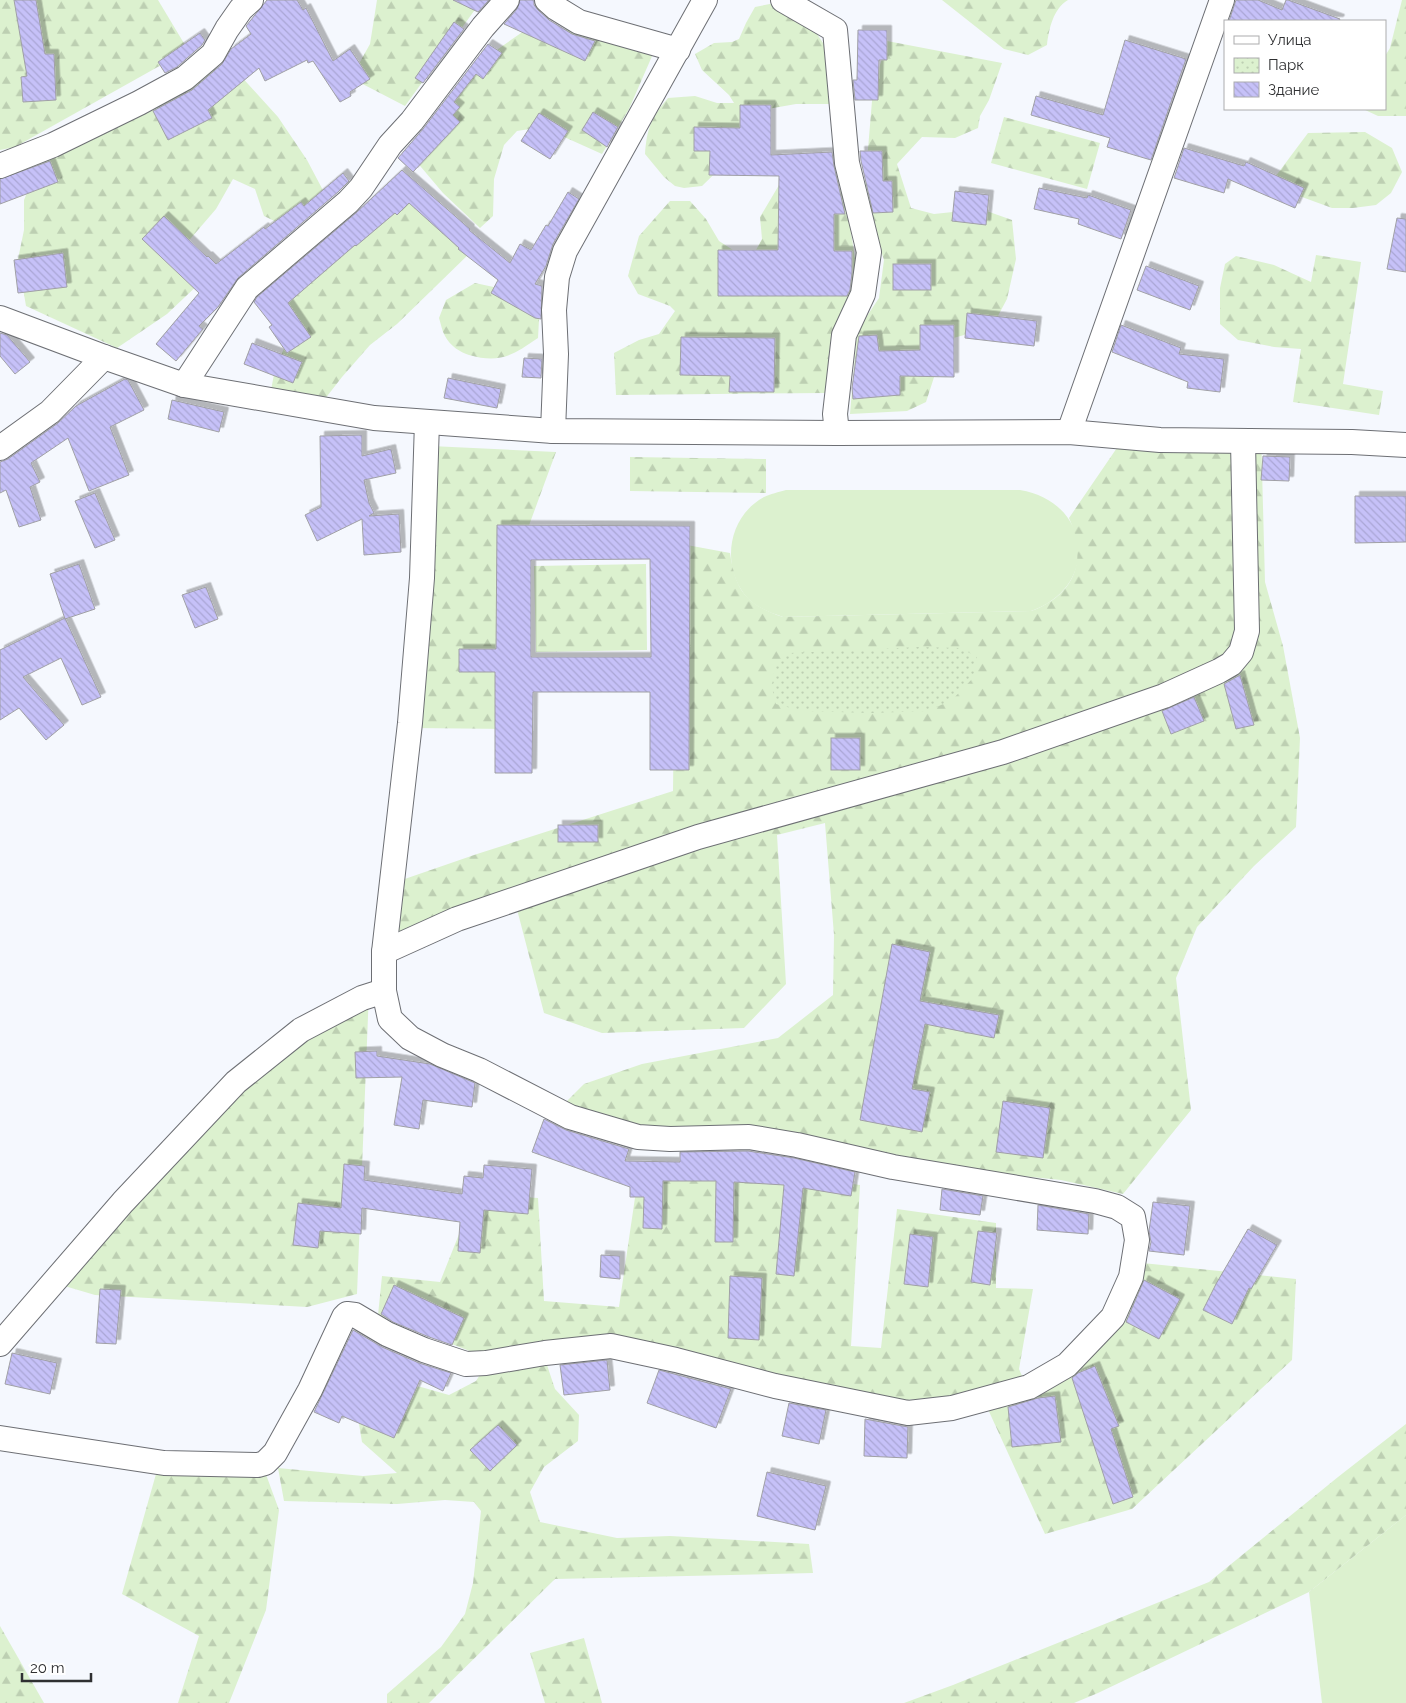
<svg xmlns="http://www.w3.org/2000/svg" width="1406" height="1703" viewBox="0 0 1406 1703" font-family="Raleway,sans-serif">
	<style>
		.grass { fill: #dcf1cf }
		.forest { fill: url(#forest-firs) }
		.park { fill: url(#park-dots) }
		.building { fill: url(#building-back-hatch); stroke: #a0a0a5; fill-rule: evenodd; filter: url(#shadow) }
		.lines { fill: none; stroke-linecap: round; stroke-linejoin: round }
		.minor-casing { stroke: #6d6f74; stroke-width: 26 }
		.minor { stroke: #fff; stroke-width: 24 }
	</style>
	<defs>
		<pattern id="forest-firs" width="22" height="20" patternUnits="userSpaceOnUse" patternTransform="scale(1.25)"><rect width="22" height="20" fill="#dcf1cf"/><path d="M5 1l3.5 6h-7zM16 11l3.5 6h-7z" fill="#bdcfb2"/></pattern>
		<pattern id="park-dots" width="8" height="8" patternUnits="userSpaceOnUse" patternTransform="scale(1.25)"><rect width="8" height="8" fill="#dcf1cf"/><path d="M2 2h.1M6 6h.1" fill="none" stroke="#bdcfb2" stroke-width="1.8" stroke-linecap="round"/></pattern>
		<pattern id="building-back-hatch" width="6" height="6" patternUnits="userSpaceOnUse" patternTransform="scale(1.25)"><rect width="6" height="6" fill="#c6c1f8"/><path d="M-1 5l2 2M0 0l6 6M5-1l2 2" fill="none" stroke="#aaa6d5"/></pattern>
		<filter id="shadow"><feDropShadow dx="4.5" dy="-4.5" stdDeviation="0" flood-color="#0004"/></filter>
	</defs>
	<rect width="100%" height="100%" fill="#f5f8fe"/>
	<g class="grass">
		<path d="M786 490H1020C1092 502 1100 587 1031 611L783 617C769 612 754 607 744 594 721 563 729 516 764 497 770 494 779 492 786 490Z"/>
		<path d="M1406 1515V1703H1322L1309 1592Z"/>
	</g>
	<g class="forest">
		<path d="M0 0H158L188 50 15 147 0 150Z"/>
		<path d="M377 0H482L405 106 351 78 370 44Z"/>
		<path d="M942 0H1068C1053 9 1049 29 1047 45L1028 55 1004 49Z"/>
		<path d="M1402 0H1406V116H1378L1363 109H1385V56L1390 48Z"/>
		<path d="M775 3 811 25 833 58 835 104H796L757 111 741 148 702 186 684 188 675 186 664 177 645 154C647 128 651 118 668 98L695 96 717 103H734L729 95 702 70 695 54 714 43 732 42 739 39 746 23 755 7Z"/>
		<path d="M534 24 585 32 656 47 629 109 602 154 542 127 517 131 504 145 494 179 493 216 480 228 443 193 410 154 478 63Z"/>
		<path d="M887 41 1002 63 989 100 980 116 978 128 955 138 922 137 897 164 911 208 934 214 981 209 1012 220 1016 259 1007 299 992 327 943 341 937 368 926 402 907 411 850 414 857 331 879 298 884 260 864 197 873 89Z"/>
		<path d="M228 62 278 117 307 160 326 196 289 228 264 216 255 189 233 179 216 209 179 252 203 280 167 314 117 348 26 306 18 259 24 230V200L41 158 140 110Z"/>
		<path d="M1004 117 1100 143 1087 189 991 163Z"/>
		<path d="M1365 132 1392 148 1402 172 1391 193 1376 205 1353 208H1332L1269 185 1308 133Z"/>
		<path d="M779 185 845 191 859 286 826 393 616 395 614 353 639 340 659 334 675 311 670 306 638 294 628 276 639 236 670 201H690L706 219 719 241 750 261 762 239 760 217Z"/>
		<path d="M408 188 472 251 397 324 370 345 342 377 321 404 271 390 276 364 292 334 270 300Z"/>
		<path d="M1316 255 1361 262 1343 384 1383 391 1379 415 1293 402 1301 349 1274 347 1238 340 1220 324V288L1225 264 1236 256 1274 265 1311 282Z"/>
		<path d="M475 283 512 291 540 302 538 338C513 355 500 364 469 355 460 352 450 346 445 336 442 331 441 324 439 318L446 300Z"/>
		<path d="M1261 431 1265 582 1283 646 1300 738 1296 827 1254 866 1197 927 1176 978 1191 1110 1123 1194 1061 1180 870 1161 656 1132 562 1106 584 1084 642 1064 778 1038 833 995 834 935 825 823 777 835 786 984 744 1028 602 1033 544 1013 513 894 389 945 396 882 477 854 673 791 676 543 730 553C736 592 746 604 783 617L1031 611C1075 595 1088 560 1069 518L1123 439Z"/>
		<path d="M431 446 556 452 524 539 511 729 413 728Z"/>
		<path d="M630 457 766 459V493L630 491Z"/>
		<path d="M646 564 647 650 536 652 534 566Z"/>
		<path d="M369 991 357 1294 307 1307 95 1295 51 1282 233 1080Z"/>
		<path d="M699 1162 860 1185 851 1346 881 1348 897 1209 996 1223V1288L1033 1289 1019 1369 1022 1376 1064 1359 1111 1314 1133 1262 1296 1279 1292 1360 1132 1509 1045 1534 981 1394 893 1401 675 1354 542 1350 555 1389 579 1415 578 1441 544 1467 530 1492 540 1522 617 1538 670 1536 809 1544 813 1573 555 1579 429 1703H387V1694L441 1647 465 1614 473 1583 481 1511 474 1502 445 1500 397 1504 284 1501 278 1468 363 1476 397 1473 362 1442 358 1418 379 1383 421 1387 449 1395 476 1381 490 1359 378 1315 382 1276 440 1282 475 1194 538 1198 544 1301 619 1307 637 1184Z"/>
		<path d="M1406 1424V1515L1309 1592 1098 1693 1074 1703H904L953 1685 1209 1582 1338 1477Z"/>
		<path d="M158 1467 264 1469 279 1510 266 1610 229 1703H178L199 1636 122 1594Z"/>
		<path d="M0 1626 44 1703H0Z"/>
		<path d="M584 1638 602 1703H545L530 1653Z"/>
	</g>
	<path class="park" d="M919 647 960 648 977 657 973 678 952 700 928 711 872 713 802 711 776 704C771 692 771 671 780 660 782 657 787 655 790 653Z"/>
	<g class="building">
		<path d="M14 0H36L45 54H54L56 100 23 102 21 77 27 76Z"/>
		<path d="M267 0H297L303 10 306 8 333 61 350 49 370 79 350 92 351 96 340 102 313 61 308 63 307 60 265 81 259 68 208 110 212 118 168 140 153 111 192 90 222 64 231 49 251 34 246 26Z"/>
		<path d="M453 0H489L478 12Z"/>
		<path d="M520 0H534V5L538 10 549 20 572 34 595 41 585 61 504 24 517 9Z"/>
		<path d="M1236 0H1258L1282 10 1286 0H1288L1340 19 1339 21H1229Z"/>
		<path d="M454 22 464 29 423 83 415 78Z"/>
		<path d="M858 30H887V60H879L878 100H855L853 80H857Z"/>
		<path d="M200 33 205 40 202 45 177 67 165 73 158 62Z"/>
		<path d="M1125 40 1186 59 1151 160 1107 147 1110 138 1031 115 1036 96 1103 115Z"/>
		<path d="M488 44 502 53 483 79 476 74 454 102 460 107 453 115 460 122 413 172 398 158 423 129Z"/>
		<path d="M740 105H771V155L832 152 834 166 845 214H834V251H852V273L850 290 847 296H718V250H778L779 176 709 175 710 151H694V127L740 128Z"/>
		<path d="M593 112 618 127 607 147 582 130Z"/>
		<path d="M539 113 568 131 550 159 521 141Z"/>
		<path d="M1184 148 1244 166 1246 162 1304 188 1295 208 1228 179 1224 193 1174 178Z"/>
		<path d="M860 151H882L883 181H892L893 212 873 213 861 161Z"/>
		<path d="M50 161 58 182 0 204V179Z"/>
		<path d="M402 170 470 229 469 230 510 263 520 244 531 250 546 225 548 226 568 192 579 199 553 244 546 266 535 284 542 286 541 319 535 318 491 293 498 280 458 249 459 248 409 203 397 215 395 213 356 246 355 245 288 303 311 337 287 353 269 327 272 325 254 302 257 297 357 212Z"/>
		<path d="M343 173 349 181 338 192 238 278 218 307 199 326 203 329 176 361 156 344 199 293 142 239 164 216 207 257 208 256 216 264 264 227 265 229 301 202 304 206Z"/>
		<path d="M1039 188 1087 198 1088 195 1131 210 1121 239 1078 224 1079 219 1034 209Z"/>
		<path d="M955 191 989 195 986 225 952 221Z"/>
		<path d="M1397 218 1406 219V272L1387 269Z"/>
		<path d="M63 253 67 287 18 293 14 260Z"/>
		<rect x="893" y="264" width="38" height="26"/>
		<path d="M1146 266 1199 286 1190 310 1137 290Z"/>
		<path d="M967 313 1037 321 1034 346 965 338Z"/>
		<path d="M920 325H954V377L900 376V395L853 399 852 388 859 336 877 335 879 351 920 350Z"/>
		<path d="M1121 325 1181 348 1179 354 1224 359 1220 392 1187 388 1188 382 1112 352Z"/>
		<path d="M0 333 7 335 30 362 15 374 0 356Z"/>
		<path d="M681 337 775 338 774 392H729L730 376 680 375Z"/>
		<path d="M252 343 302 362 293 383 244 364Z"/>
		<path d="M524 358 542 359 541 378 522 377Z"/>
		<path d="M448 378 501 389 497 408 444 398Z"/>
		<path d="M125 379 128 380 144 410 110 427 129 475 89 491 68 438 31 463 40 482 30 487 41 520 19 527 6 490 0 493V462L8 459 58 423 76 406Z"/>
		<path d="M172 400 224 412 219 432 168 419Z"/>
		<path d="M362 435V456L391 449 396 473 364 480 369 503 374 513 369 516 399 514 401 552 364 555 362 519 317 541 305 515 321 507 320 436Z"/>
		<path d="M1263 456 1290 457 1289 481 1261 480Z"/>
		<path d="M95 493 115 540 95 548 75 501Z"/>
		<path d="M1355 496H1406V542L1355 543Z"/>
		<path d="M497 525 690 526 689 770H650V692H533L532 773H495V672H459V649H496ZM650 559 651 657H531V560Z"/>
		<path d="M79 564 95 609 65 619 50 574Z"/>
		<path d="M206 587 218 619 195 628 182 595Z"/>
		<path d="M65 618 101 697 82 705 61 658 23 677 64 725 46 740 19 708 0 720V650Z"/>
		<path d="M1240 675 1254 725 1236 729 1224 684Z"/>
		<path d="M1194 697 1204 721 1171 734 1162 711Z"/>
		<rect x="831" y="738" width="29" height="32"/>
		<rect x="558" y="825" width="40" height="17"/>
		<path d="M892 944 930 952 920 1001 999 1015 994 1038 925 1024 912 1089 930 1092 922 1132 860 1120Z"/>
		<path d="M377 1051V1056L430 1064 475 1083 472 1107 423 1100 419 1129 394 1125 402 1077 356 1078 355 1052Z"/>
		<path d="M1003 1101 1050 1108 1043 1158 996 1152Z"/>
		<path d="M544 1119 566 1130 629 1149 625 1161 680 1162V1152L748 1151 794 1158 855 1172 851 1196 803 1188 794 1276 776 1274 784 1185 734 1182 733 1242H715L716 1181H663L662 1229 643 1228 644 1197H630V1187L532 1152Z"/>
		<path d="M344 1164 365 1166 364 1180 462 1194 464 1176 483 1178 484 1165 532 1169 528 1214 484 1210 480 1253 458 1251 460 1222 362 1208 361 1234 320 1231 318 1248 293 1245 298 1203 341 1208Z"/>
		<path d="M942 1189 983 1196 980 1215 940 1210Z"/>
		<path d="M1153 1202 1190 1206 1184 1255 1149 1251 1151 1242 1149 1231Z"/>
		<path d="M1038 1205 1089 1214 1088 1234 1037 1230Z"/>
		<path d="M1248 1229 1277 1245 1251 1289 1249 1288 1232 1324 1203 1310 1216 1284Z"/>
		<path d="M978 1231 997 1233 990 1285 971 1282Z"/>
		<path d="M910 1234 933 1237 928 1287 904 1284Z"/>
		<path d="M601 1255 620 1256V1279L600 1277Z"/>
		<path d="M730 1276 762 1278 759 1340 728 1338Z"/>
		<path d="M1144 1280 1180 1299 1159 1339 1126 1322Z"/>
		<path d="M394 1285 464 1318 452 1345 429 1337 393 1322 381 1314Z"/>
		<path d="M100 1289 121 1290 116 1344 96 1343Z"/>
		<path d="M353 1330 382 1347 419 1363 451 1373 443 1391 420 1380 394 1438 342 1416 339 1423 314 1412Z"/>
		<path d="M12 1353 57 1363 50 1394 5 1384Z"/>
		<path d="M607 1360 610 1390 564 1395 560 1365Z"/>
		<path d="M1095 1366 1119 1426 1111 1429 1133 1497 1113 1504 1072 1378 1078 1373Z"/>
		<path d="M659 1370 731 1389 716 1428 647 1403Z"/>
		<path d="M1055 1396 1061 1442 1012 1447 1008 1407 1038 1398Z"/>
		<path d="M789 1403 826 1410 819 1444 782 1436Z"/>
		<path d="M865 1419 908 1427 907 1458 864 1456Z"/>
		<path d="M498 1425 517 1445 490 1471 470 1450Z"/>
		<path d="M767 1472 826 1486 815 1530 757 1516Z"/>
	</g>
	<g class="lines">
		<defs>
			<g id="minor">
				<path d="M547 0 556 8 579 22 678 50"/>
				<path d="M783 0 835 30 847 163 869 252 863 294 844 335 835 414 837 433"/>
				<path d="M0 166 53 145 139 103 185 78 213 54 227 29 241 9 251 0"/>
				<path d="M0 318 104 357 184 385 374 418 553 431 837 433 1069 432 1160 440 1352 442 1406 445"/>
				<path d="M184 385 247 288 348 202 361 188 390 145 412 121 483 27 507 0"/>
				<path d="M553 431 556 354 554 310 557 277 565 251 705 0"/>
				<path d="M1069 432 1222 0"/>
				<path d="M0 448 50 412 104 357"/>
				<path d="M384 952 457 919 698 837 1003 752 1164 696 1219 671 1231 664 1241 652 1247 631 1243 442"/>
				<path d="M0 1344 123 1202 236 1082 301 1030 362 998 384 991"/>
				<path d="M0 1438 164 1463 258 1465 265 1463 275 1453 310 1390 344 1317 347 1314 355 1315 387 1334 424 1350 466 1364 486 1363 545 1353 611 1346 676 1360 775 1386 908 1413 952 1408 1029 1387 1067 1365 1113 1317 1131 1277 1137 1240 1133 1217 1117 1207 1095 1201 893 1167 797 1145 749 1137 670 1139 638 1137 570 1117 479 1070 442 1055 410 1038 390 1019 384 991V952L410 723 422 578 427 422"/>
			</g>
		</defs>
		<use href="#minor" class="minor-casing"/>
		<use href="#minor" class="minor"/>
	</g>
	<rect x="1224" y="20" width="162" height="90" fill="#ffffff" stroke="#acacad"/>
	<rect x="1234" y="36" width="25" height="8" fill="#ffffff" stroke="#acacad"/>
	<text x="1268" y="45" font-size="15" fill="#2f3032">Улица</text>
	<rect x="1234" y="58" width="25" height="15" fill="url(#park-dots)" stroke="#acacad"/>
	<text x="1268" y="70" font-size="15" fill="#2f3032">Парк</text>
	<rect x="1234" y="82" width="25" height="15" fill="url(#building-back-hatch)" stroke="#acacad"/>
	<text x="1268" y="95" font-size="15" fill="#2f3032">Здание</text>
	<path d="M22 1673v8h69v-8" fill="none" stroke="#2f3032" stroke-width="2.5"/>
	<text x="30" y="1673" font-size="15" fill="#2f3032" stroke="#ffffff" stroke-width="4" paint-order="stroke">20 m</text>
</svg>
